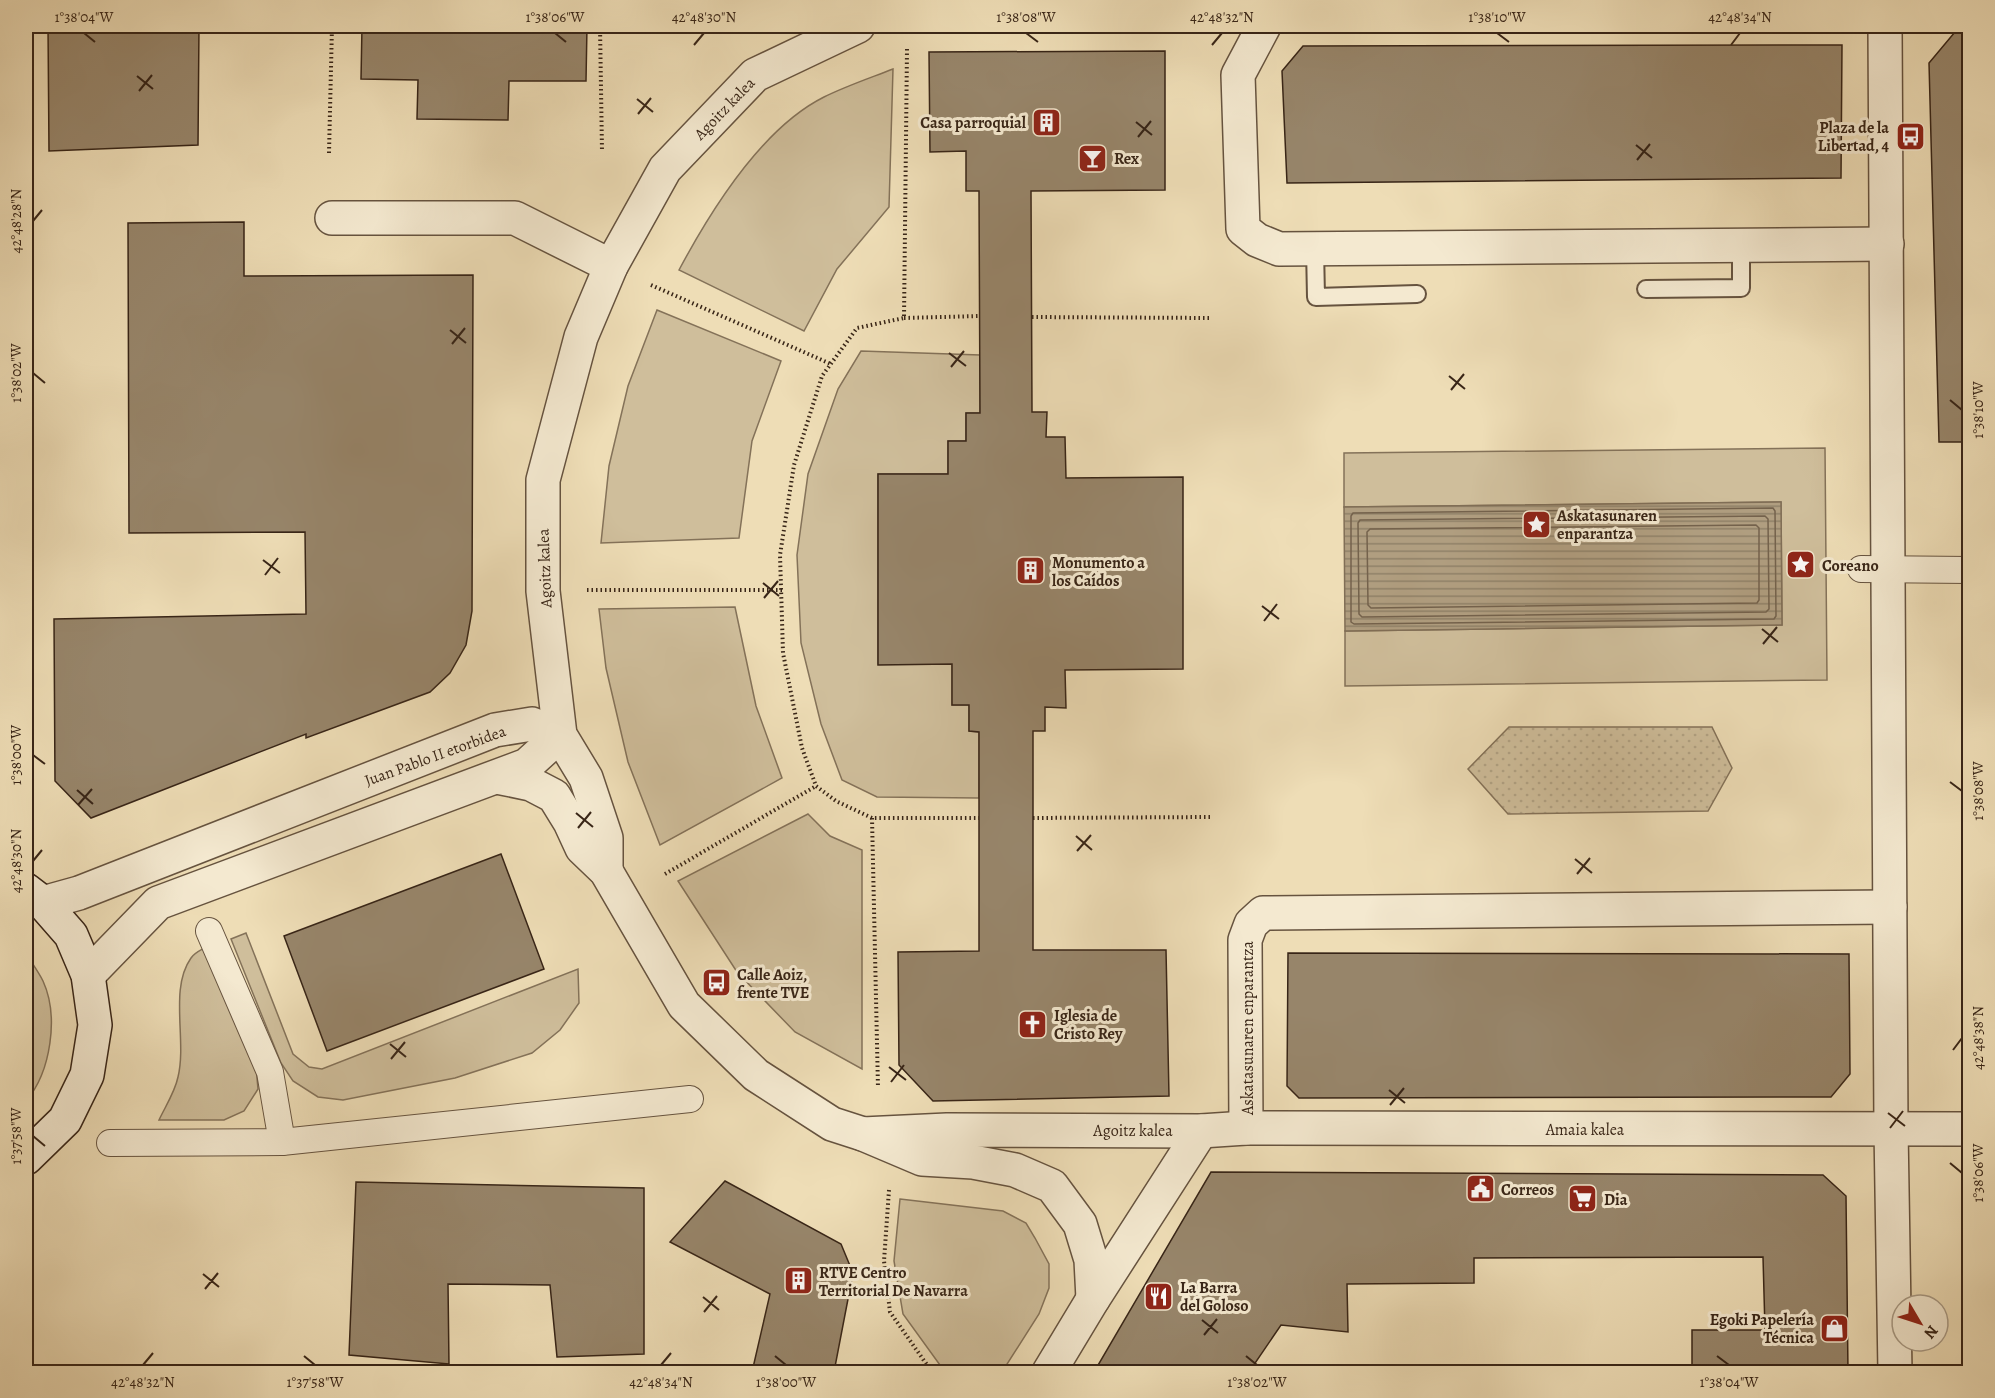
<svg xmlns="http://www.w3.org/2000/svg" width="1995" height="1398" viewBox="0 0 1995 1398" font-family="Alegreya,serif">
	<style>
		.green { fill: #cfbe9b; stroke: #847259; stroke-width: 1.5 }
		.park { fill: url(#park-dots); stroke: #847259; stroke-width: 1.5 }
		.water { fill: url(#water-rules); stroke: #806e56; stroke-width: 1.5 }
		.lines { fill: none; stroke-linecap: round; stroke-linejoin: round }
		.shore { stroke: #74624c; stroke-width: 1.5 }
		.building { fill: #97856a; stroke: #382517; stroke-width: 1.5 }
		.service-casing { stroke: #66533f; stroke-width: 20 }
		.pedestrian-casing { stroke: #66533f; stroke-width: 28 }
		.minor-casing { stroke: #66533f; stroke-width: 36 }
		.secondary-casing { stroke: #382517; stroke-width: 36 }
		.path { stroke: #382517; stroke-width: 4; stroke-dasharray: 1.5 3; stroke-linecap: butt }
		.service { stroke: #f4e9d0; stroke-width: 16 }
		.pedestrian { stroke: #f4e9d0; stroke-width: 26 }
		.minor { stroke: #f4e9d0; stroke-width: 33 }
		.secondary { stroke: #f4e9d0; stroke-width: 33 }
		.ticks { fill: none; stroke: #382517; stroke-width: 2 }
		.labels { text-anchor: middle; stroke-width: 6; stroke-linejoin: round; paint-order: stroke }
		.street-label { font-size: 16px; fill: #382517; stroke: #f4e9d0 }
		.poi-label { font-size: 16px; font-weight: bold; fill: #382517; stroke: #f4e9d0; text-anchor: start }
		.neatline { fill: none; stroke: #382517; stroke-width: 2 }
		.ticks-label { font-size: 15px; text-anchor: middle; fill: #382517 }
	</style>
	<defs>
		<pattern id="park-dots" width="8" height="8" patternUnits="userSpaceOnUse" patternTransform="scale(1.5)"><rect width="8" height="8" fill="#cfbe9b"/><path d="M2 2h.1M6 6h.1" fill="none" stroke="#b2a385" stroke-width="1.8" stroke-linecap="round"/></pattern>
		<pattern id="water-rules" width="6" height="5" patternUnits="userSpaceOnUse" patternTransform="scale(1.5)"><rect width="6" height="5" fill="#b09e80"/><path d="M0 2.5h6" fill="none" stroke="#908168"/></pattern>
	</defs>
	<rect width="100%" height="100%" fill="#eeddb6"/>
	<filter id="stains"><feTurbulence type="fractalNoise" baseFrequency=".00333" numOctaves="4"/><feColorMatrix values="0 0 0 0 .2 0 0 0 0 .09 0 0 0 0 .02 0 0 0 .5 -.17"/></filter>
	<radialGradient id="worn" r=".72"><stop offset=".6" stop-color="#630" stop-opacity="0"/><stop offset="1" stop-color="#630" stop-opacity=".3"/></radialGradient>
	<g class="green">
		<path d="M893 69 889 207 837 269 804 331 679 270C711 210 762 128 824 97 846 86 870 78 893 69Z"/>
		<path d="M657 310 781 361 752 441 739 538 601 543 609 466 628 386Z"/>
		<path d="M861 351 980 355V413H966V441H948V474H878V664H952V705H969V731L979 732V798L877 797 842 780 821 724 801 643 797 555 808 474 838 389Z"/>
		<path d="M1825 448 1827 680 1345 686V631L1782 625 1781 502 1344 507V453Z"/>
		<path d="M735 607 756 706 782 778 660 845 628 762 606 668 599 609Z"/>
		<path d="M808 814 830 836 862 850V1069L795 1032 737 972 678 881Z"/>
		<path d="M246 933 293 1054 309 1067 322 1069 578 969 579 1003 560 1030 532 1053 455 1078 343 1100 318 1097 293 1081 281 1063 231 939Z"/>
		<path d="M206 947 256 1067 258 1089 244 1111 224 1120H159C165 1107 175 1092 178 1077 187 1040 169 989 191 958 194 953 201 950 206 947Z"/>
		<path d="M26 953C31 962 38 971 43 981 59 1016 51 1072 26 1101Z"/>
		<path d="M900 1199 1003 1211 1026 1223 1035 1238 1049 1264V1288L1039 1314 1002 1372H945L903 1314 894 1261Z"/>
	</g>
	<path class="park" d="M1509 727H1712L1732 768 1708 811 1508 814 1468 769Z"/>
	<path class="water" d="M1781 502 1782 625 1345 631 1344 507Z"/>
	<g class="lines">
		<g class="shore">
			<path d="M1773 508 1775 511 1776 616 1774 619 1354 624 1351 622V516L1353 513Z"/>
			<path d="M1765 516 1768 519 1769 609 1766 612 1362 617 1359 614 1358 523 1360 520Z"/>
			<path d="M1756 525 1759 528V600L1757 603 1371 608 1368 605 1367 532 1370 529Z"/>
		</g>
	</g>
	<g class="building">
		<path d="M48 26H199L198 145 49 151Z"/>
		<path d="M362 26H587L586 81H509L508 120 417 119 418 80 361 79Z"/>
		<path d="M1960 26H1970V442H1939L1929 63Z"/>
		<path d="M1842 45 1841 178 1287 183 1282 71 1303 46Z"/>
		<path d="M1165 51V190L1031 191 1032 412H1047L1046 437H1065L1066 478 1183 477V669L1065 670 1066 708 1045 707V731H1033V950H1166L1169 1096 933 1101 899 1065 898 952 979 951V732L969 731V705H952V664L878 665V474H948V441H966V413H980L979 191H966V151L930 152 929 52Z"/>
		<path d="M244 222V276L473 275 472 611 466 645 450 673 430 692 306 738V734L91 818 55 781 54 619 306 614 305 532 129 533 128 223Z"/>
		<path d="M501 854 544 969 327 1051 284 936Z"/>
		<path d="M1288 953 1849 954 1850 1074 1831 1097 1299 1098 1287 1086Z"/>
		<path d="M1211 1172 1823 1175 1846 1196 1848 1372H1692V1330H1765L1763 1257 1474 1258V1283L1347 1284 1348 1332 1281 1325 1249 1372H1094Z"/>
		<path d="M725 1181 841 1244 853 1273 834 1372H752L770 1294 670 1242Z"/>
		<path d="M356 1182 644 1188V1354L557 1357 550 1285 448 1284 449 1364 349 1355Z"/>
	</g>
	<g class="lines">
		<defs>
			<g id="service">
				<path d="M1315 248 1316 297 1417 294"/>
				<path d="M1646 289 1741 288V245"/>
			</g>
			<g id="pedestrian">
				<path d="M1861 569 1970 570"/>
				<path d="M209 931 270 1072 282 1142"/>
				<path d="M110 1143 282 1142 690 1099"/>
			</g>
			<g id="minor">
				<path d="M1264 26 1238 75 1243 229 1257 240 1279 249 1887 244"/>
				<path d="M1885 26 1891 1129 1895 1372"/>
				<path d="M332 218H515L611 266"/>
				<path d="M497 777 531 784 554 796 570 822 582 848 606 871 684 1005 756 1075 832 1124 863 1134 922 1159 973 1162 1015 1170 1052 1186 1080 1224 1091 1260 1093 1299"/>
				<path d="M606 871V838L586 778 560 735 543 591V480L581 337 611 266 665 169 755 75 858 26"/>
				<path d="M43 903 79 893 495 730 532 724 560 735"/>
				<path d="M88 975 158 903 527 765 560 735"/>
				<path d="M1246 1128 1245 940 1251 924 1263 913 1890 907"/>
				<path d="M863 1134 947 1130 1201 1131 1246 1128 1970 1129"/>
				<path d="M1049 1372 1093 1299 1201 1131"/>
			</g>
			<path id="secondary" d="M26 890 43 903 71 935 88 975 95 1025 87 1075 65 1120 26 1158"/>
		</defs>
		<use href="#service" class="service-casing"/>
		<use href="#pedestrian" class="pedestrian-casing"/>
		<use href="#minor" class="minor-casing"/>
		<use href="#secondary" class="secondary-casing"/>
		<g class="path">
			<path d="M600 26 602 151"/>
			<path d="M907 49 904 318 857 328 822 376 794 465 780 555 783 653 802 748 816 786 836 801 872 818H979"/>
			<path d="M329 153 332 26"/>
			<path d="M651 285 831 364"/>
			<path d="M1032 317 1211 318"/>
			<path d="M904 318 979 316"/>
			<path d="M587 590H782"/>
			<path d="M872 818 878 1088"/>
			<path d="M1033 818 1210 817"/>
			<path d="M665 874 816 786"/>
			<path d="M889 1190 884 1261 890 1312 932 1372"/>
		</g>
		<use href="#service" class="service"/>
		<use href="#pedestrian" class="pedestrian"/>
		<use href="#minor" class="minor"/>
		<use href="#secondary" class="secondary"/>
	</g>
	<path class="ticks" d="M84 33 95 42M555 33 566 42M1026 33 1038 42M1497 33 1509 42M694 45 704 33M1212 45 1222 33M1731 45 1740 33M137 76 153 89M139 91 152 75M637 99 653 112M638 114 651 98M1136 122 1152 135M1138 137 1151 121M1636 145 1652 158M1637 160 1650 144M33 221 42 210M450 330 466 343M452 344 465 328M949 353 966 366M951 367 964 351M33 373 45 383M1449 376 1465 389M1451 390 1464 374M1950 400 1962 410M263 560 280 573M265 575 278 558M763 583 779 596M764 598 778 581M1262 606 1279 619M1264 621 1277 604M1762 629 1778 642M1763 644 1777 627M33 755 45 764M1950 782 1962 791M77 790 93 804M78 805 92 789M576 813 593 827M578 828 591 812M1076 836 1092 850M1077 851 1091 835M1575 859 1592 873M33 861 42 850M1577 874 1590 858M390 1044 406 1057M1953 1050 1962 1038M391 1059 405 1042M889 1067 906 1080M891 1082 904 1065M1389 1090 1405 1103M1390 1105 1404 1088M1888 1113 1905 1126M1890 1128 1903 1111M33 1136 45 1146M1950 1163 1962 1173M203 1274 219 1287M205 1289 218 1273M703 1297 719 1310M704 1312 717 1296M1202 1320 1218 1333M1204 1335 1217 1319M304 1356 315 1365M775 1356 786 1365M1246 1356 1257 1365M1717 1356 1729 1365M143 1365 153 1353M661 1365 671 1353"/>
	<defs>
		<symbol id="building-square" viewBox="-11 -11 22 22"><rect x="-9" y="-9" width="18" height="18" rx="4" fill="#8f2418" stroke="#f4e9d0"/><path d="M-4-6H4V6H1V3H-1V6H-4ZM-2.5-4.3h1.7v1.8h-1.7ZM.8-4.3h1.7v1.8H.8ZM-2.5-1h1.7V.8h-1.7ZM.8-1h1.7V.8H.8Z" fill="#fff"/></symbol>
		<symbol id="bus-square" viewBox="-11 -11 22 22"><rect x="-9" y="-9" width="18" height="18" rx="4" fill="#8f2418" stroke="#f4e9d0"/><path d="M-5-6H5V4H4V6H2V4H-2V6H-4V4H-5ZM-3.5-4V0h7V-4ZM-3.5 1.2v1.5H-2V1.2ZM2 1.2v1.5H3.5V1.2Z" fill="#fff"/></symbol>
		<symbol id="bar-square" viewBox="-11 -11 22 22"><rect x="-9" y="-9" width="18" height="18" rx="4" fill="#8f2418" stroke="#f4e9d0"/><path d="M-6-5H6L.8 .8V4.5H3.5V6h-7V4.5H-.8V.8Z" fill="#fff"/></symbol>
		<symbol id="sight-square" viewBox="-11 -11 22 22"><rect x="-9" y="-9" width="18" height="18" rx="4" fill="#8f2418" stroke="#f4e9d0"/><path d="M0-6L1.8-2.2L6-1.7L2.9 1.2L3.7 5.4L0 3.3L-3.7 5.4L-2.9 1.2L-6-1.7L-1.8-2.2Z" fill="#fff"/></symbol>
		<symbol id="church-square" viewBox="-11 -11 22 22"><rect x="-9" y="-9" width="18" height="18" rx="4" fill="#8f2418" stroke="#f4e9d0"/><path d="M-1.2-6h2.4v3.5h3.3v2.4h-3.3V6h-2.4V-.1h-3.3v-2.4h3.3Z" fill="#fff"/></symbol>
		<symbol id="civic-square" viewBox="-11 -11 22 22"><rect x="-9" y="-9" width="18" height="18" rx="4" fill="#8f2418" stroke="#f4e9d0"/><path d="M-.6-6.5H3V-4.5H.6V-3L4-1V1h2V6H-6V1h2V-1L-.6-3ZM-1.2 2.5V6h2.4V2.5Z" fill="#fff"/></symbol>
		<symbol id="supermarket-square" viewBox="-11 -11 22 22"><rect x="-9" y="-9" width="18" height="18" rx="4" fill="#8f2418" stroke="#f4e9d0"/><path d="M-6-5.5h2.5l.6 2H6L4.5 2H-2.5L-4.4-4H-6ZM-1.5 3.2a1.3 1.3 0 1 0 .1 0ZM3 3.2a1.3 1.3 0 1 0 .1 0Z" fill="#fff"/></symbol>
		<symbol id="restaurant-square" viewBox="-11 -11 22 22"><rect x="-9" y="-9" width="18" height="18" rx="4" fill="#8f2418" stroke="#f4e9d0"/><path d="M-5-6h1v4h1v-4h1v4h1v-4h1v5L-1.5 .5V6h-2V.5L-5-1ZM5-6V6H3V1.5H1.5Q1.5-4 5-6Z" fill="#fff"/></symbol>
		<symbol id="shop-square" viewBox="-11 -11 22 22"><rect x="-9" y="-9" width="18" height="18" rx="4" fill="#8f2418" stroke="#f4e9d0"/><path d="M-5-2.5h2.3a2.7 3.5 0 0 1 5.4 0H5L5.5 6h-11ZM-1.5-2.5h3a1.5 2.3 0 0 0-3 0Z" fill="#fff"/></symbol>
	</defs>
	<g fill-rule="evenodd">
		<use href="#building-square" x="1030" y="106" width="33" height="33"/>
		<use href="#bus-square" x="1894" y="120" width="33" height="33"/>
		<use href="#bar-square" x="1076" y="142" width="33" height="33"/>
		<use href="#sight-square" x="1520" y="508" width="33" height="33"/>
		<use href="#sight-square" x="1784" y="548" width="33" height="33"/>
		<use href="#building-square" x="1014" y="554" width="33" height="33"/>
		<use href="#bus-square" x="700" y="966" width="33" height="33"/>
		<use href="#church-square" x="1016" y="1008" width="33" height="33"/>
		<use href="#civic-square" x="1464" y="1172" width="33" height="33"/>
		<use href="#supermarket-square" x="1566" y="1182" width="33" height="33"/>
		<use href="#building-square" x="782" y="1264" width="33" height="33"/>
		<use href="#restaurant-square" x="1142" y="1280" width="33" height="33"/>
		<use href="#shop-square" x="1818" y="1312" width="33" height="33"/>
	</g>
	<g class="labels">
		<g class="street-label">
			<text transform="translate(724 108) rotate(-46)" y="6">Agoitz kalea</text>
			<text transform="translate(544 568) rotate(-92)" y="6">Agoitz kalea</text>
			<text transform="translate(435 755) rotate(-20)" y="6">Juan Pablo II etorbidea</text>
			<text transform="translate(1247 1028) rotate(-90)" y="6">Askatasunaren enparantza</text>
			<text x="1585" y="1135">Amaia kalea</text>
			<text x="1133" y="1136">Agoitz kalea</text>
		</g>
		<g class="poi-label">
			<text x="1026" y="128" text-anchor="end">Casa parroquial</text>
			<text x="1889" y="133" text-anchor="end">Plaza de la<tspan x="1889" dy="18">Libertad, 4</tspan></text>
			<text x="1114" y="164">Rex</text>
			<text x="1557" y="521">Askatasunaren<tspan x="1557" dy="18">enparantza</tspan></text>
			<text x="1052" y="568">Monumento a<tspan x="1052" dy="18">los Caídos</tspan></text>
			<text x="1822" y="571">Coreano</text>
			<text x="737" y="980">Calle Aoiz,<tspan x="737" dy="18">frente TVE</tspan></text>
			<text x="1054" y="1021">Iglesia de<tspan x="1054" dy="18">Cristo Rey</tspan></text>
			<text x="1501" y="1195">Correos</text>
			<text x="1604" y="1205">Dia</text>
			<text x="819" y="1278">RTVE Centro<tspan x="819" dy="18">Territorial De Navarra</tspan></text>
			<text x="1180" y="1293">La Barra<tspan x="1180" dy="18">del Goloso</tspan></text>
			<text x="1814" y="1325" text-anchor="end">Egoki Papelería<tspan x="1814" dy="18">Técnica</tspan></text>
		</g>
	</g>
	<rect width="1995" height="1398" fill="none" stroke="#eeddb6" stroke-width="66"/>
	<g transform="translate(1920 1323) rotate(129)"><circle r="28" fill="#f4e9d0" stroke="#a99b86" stroke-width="1.5"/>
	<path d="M0-4.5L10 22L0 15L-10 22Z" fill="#8f2418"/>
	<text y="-9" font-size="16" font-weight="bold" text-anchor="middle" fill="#382517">N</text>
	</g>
	<rect x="33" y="33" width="1929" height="1332" class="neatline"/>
	<g class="ticks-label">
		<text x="84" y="22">1°38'04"W</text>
		<text x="555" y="22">1°38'06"W</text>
		<text x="704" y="22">42°48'30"N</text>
		<text x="1026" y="22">1°38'08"W</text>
		<text x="1222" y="22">42°48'32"N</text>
		<text x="1497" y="22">1°38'10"W</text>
		<text x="1740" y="22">42°48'34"N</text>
		<text transform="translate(16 221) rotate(-90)" y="5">42°48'28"N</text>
		<text transform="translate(16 373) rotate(-90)" y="5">1°38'02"W</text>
		<text transform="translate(1978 410) rotate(-90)" y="5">1°38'10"W</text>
		<text transform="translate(16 755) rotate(-90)" y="5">1°38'00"W</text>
		<text transform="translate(1978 791) rotate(-90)" y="5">1°38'08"W</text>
		<text transform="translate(16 861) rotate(-90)" y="5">42°48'30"N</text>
		<text transform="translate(1978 1038) rotate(-90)" y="5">42°48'38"N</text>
		<text transform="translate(16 1136) rotate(-90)" y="5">1°37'58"W</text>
		<text transform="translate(1978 1173) rotate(-90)" y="5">1°38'06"W</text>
		<text x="143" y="1387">42°48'32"N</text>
		<text x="315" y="1387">1°37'58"W</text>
		<text x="661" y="1387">42°48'34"N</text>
		<text x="786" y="1387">1°38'00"W</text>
		<text x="1257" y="1387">1°38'02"W</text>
		<text x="1729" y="1387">1°38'04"W</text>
	</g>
	<rect width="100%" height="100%" filter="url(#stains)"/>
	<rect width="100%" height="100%" fill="url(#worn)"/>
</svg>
